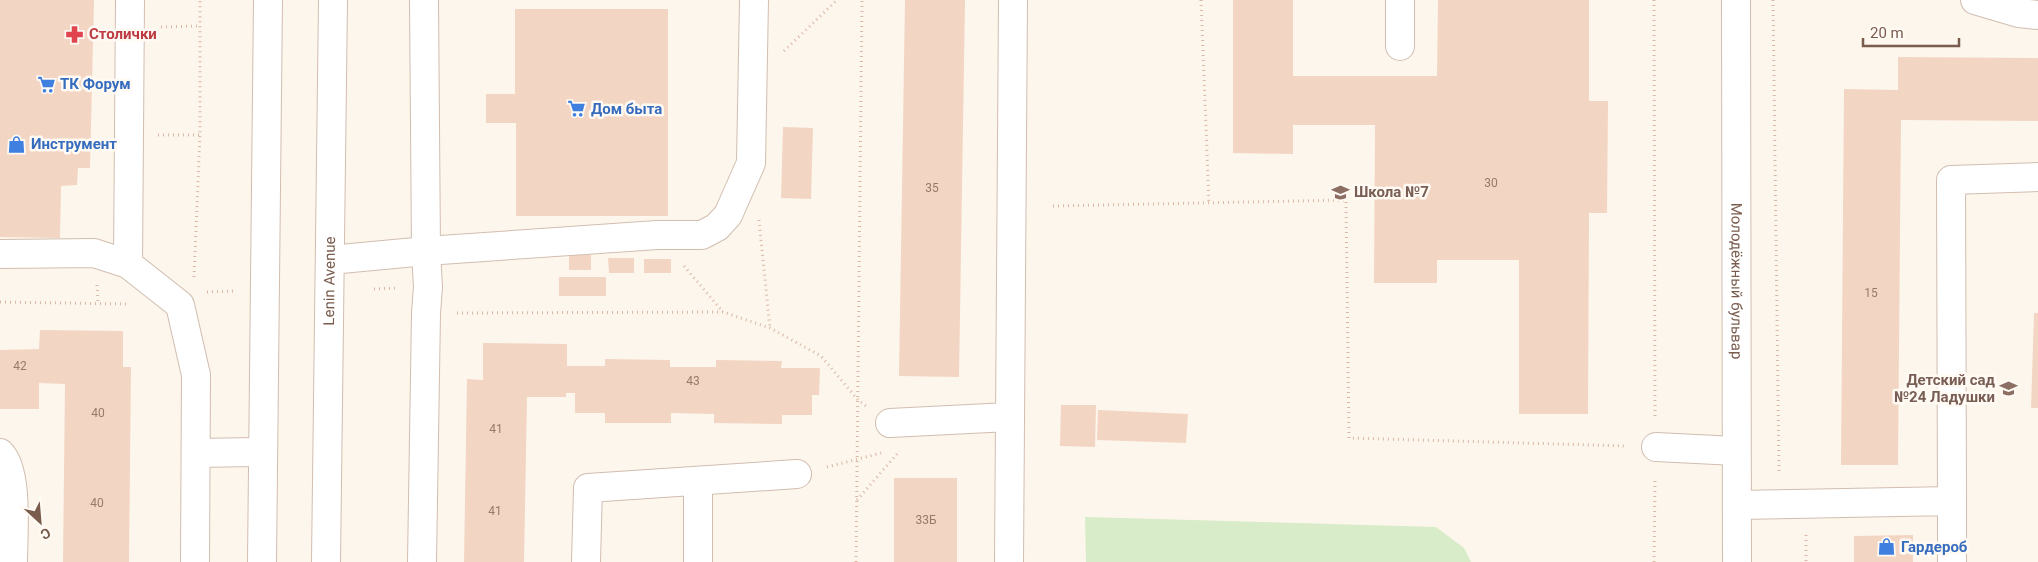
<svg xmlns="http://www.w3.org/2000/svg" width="2038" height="562" viewBox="0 0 2038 562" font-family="Roboto,sans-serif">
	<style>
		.green { fill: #d8ecc9 }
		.building { fill: #f3d5c3 }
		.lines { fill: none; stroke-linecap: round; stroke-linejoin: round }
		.minor-casing { stroke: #d1beb0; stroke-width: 30 }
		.path { stroke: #d9b8a5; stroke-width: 3; stroke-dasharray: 1 4; stroke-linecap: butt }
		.minor { stroke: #fff; stroke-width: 28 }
		.labels { text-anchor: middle; stroke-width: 5; stroke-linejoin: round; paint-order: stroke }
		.number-label { font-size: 12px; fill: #987a6a }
		.health-label { font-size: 15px; font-weight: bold; fill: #be3a42; stroke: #fffaf3; text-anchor: start }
		.shop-label { font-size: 15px; font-weight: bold; fill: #366cbe; stroke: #fffaf3; text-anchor: start }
		.education-label { font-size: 15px; font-weight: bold; fill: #785e54; stroke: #fffaf3; text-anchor: start }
		.street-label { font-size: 15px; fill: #7a5c4d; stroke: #fffaf3 }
	</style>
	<rect width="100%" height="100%" fill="#fdf6ec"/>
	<path class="green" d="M1085 517 1436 527 1464 548 1471 562H1086Z"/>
	<g class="building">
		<path d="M0 0H94L90 168H78L77 185 61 186 60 238 0 237Z"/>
		<path d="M905 0H965L959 377 899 376Z"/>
		<path d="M1233 0H1293V76H1437L1438 0H1589V101H1608L1607 213H1589L1588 414H1519V260H1437V283H1374L1375 125H1293V154L1233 153Z"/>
		<path d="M515 9H668V216H516V123H486V94H515Z"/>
		<path d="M1898 57 2038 58V121L1901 120 1898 465H1841L1844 89 1898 90Z"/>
		<path d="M783 127 813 128 811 199 781 198Z"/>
		<rect x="569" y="255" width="22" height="15"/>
		<path d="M608 258H634V273H609Z"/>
		<rect x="644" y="259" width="27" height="14"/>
		<rect x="559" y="277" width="47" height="19"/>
		<path d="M2034 313H2038V408H2031Z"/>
		<path d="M40 330 123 331V367H131L129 562H63L65 384 39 383V409H0V350L39 349Z"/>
		<path d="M483 343 567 344V366H605V359L670 360V367H716V360L782 361 781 368H820L819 395H812V415H782V424L714 423V414L671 413V423H605V413H575V393H566V397H527L524 562H464L467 379 483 380Z"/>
		<path d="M1061 405H1096L1095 447 1060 446Z"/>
		<path d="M1098 410 1188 414 1186 443 1097 440Z"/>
		<rect x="894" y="478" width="63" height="84"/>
		<path d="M1913 535V562H1854V536Z"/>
	</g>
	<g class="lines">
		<defs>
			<g id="minor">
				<path d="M130 0 128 264 180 305 196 375 195 562"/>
				<path d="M1400 0V46"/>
				<path id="s1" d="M1736 0 1737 562"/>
				<path d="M1975 0 2019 13 2038 15"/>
				<path d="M0 254 94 253 128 264"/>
				<path d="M330 260 426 251 657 235H702L717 227 728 215 751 163 754 0"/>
				<path d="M890 423 1009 417"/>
				<path d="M1656 447 1736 451"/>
				<path d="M0 453C19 471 13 536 13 562"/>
				<path d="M196 453 262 452"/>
				<path d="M1952 501 1951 180 2038 177"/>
				<path d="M1737 505 1952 501V562"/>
				<path d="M262 562 268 0"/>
				<path id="s2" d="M326 562 333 0"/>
				<path d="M422 562 426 313 428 287 426 251 424 0"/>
				<path d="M586 562 588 488 797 474"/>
				<path d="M698 562V481"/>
				<path d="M1009 562 1013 0"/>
			</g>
		</defs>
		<use href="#minor" class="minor-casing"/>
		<g class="path">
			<path d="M1201 0 1209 203"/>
			<path d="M1654 0 1655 417"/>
			<path d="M1773 0 1779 474"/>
			<path d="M161 27 200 26"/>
			<path d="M784 51 837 0"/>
			<path d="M158 135H200"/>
			<path d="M1053 206 1346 200 1349 438 1627 446"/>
			<path d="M759 220 770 328"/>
			<path d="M684 266 723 312"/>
			<path d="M194 277 200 135V0"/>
			<path d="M97 285 98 303"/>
			<path d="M374 289 398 288"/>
			<path d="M207 292 236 291"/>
			<path d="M0 302 129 304"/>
			<path d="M457 313 723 312 770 328 821 356 858 400 866 406"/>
			<path d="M827 467 881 453"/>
			<path d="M857 500 898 453"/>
			<path d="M1806 535V562"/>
			<path d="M856 562 862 0"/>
			<path d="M1654 562 1655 478"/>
		</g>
		<use href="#minor" class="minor"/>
	</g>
	<defs>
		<symbol id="pharmacy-bare" viewBox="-9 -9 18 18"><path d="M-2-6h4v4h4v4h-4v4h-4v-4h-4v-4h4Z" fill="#e0444e" stroke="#fffaf3" stroke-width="2.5" paint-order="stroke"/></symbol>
		<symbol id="supermarket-bare" viewBox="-9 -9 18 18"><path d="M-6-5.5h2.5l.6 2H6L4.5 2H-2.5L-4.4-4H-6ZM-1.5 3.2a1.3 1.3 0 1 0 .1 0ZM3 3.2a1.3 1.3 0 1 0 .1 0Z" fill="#3f7fe0" stroke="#fffaf3" stroke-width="2.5" paint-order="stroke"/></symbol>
		<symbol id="shop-bare" viewBox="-9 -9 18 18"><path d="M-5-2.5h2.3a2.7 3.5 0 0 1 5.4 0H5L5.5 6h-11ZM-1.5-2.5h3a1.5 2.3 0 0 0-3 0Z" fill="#3f7fe0" stroke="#fffaf3" stroke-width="2.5" paint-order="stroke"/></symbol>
		<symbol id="school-bare" viewBox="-9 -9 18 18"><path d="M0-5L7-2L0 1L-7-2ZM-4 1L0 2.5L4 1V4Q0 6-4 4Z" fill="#8d6e63" stroke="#fffaf3" stroke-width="2.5" paint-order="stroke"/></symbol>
	</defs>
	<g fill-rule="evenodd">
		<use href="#pharmacy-bare" x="62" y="22" width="25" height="25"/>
		<use href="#supermarket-bare" x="34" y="72" width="25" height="25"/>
		<use href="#supermarket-bare" x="564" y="96" width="25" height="25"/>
		<use href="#shop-bare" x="4" y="132" width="25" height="25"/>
		<use href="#school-bare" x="1328" y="180" width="25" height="25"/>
		<use href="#school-bare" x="1996" y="376" width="25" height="25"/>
		<use href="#shop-bare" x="1874" y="534" width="25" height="25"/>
	</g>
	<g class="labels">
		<g class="number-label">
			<text x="1491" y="187">30</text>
			<text x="932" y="192">35</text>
			<text x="1871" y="297">15</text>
			<text x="20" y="370">42</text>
			<text x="693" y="385">43</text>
			<text x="98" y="417">40</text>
			<text x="496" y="433">41</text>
			<text x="97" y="507">40</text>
			<text x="495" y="515">41</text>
			<text x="926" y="524">33Б</text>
		</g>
		<g class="health-label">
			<text x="89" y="39">Столички</text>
		</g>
		<g class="shop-label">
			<text x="60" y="89">ТК Форум</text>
			<text x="591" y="114">Дом быта</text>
			<text x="31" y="149">Инструмент</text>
			<text x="1901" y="552">Гардероб</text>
		</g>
		<g class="education-label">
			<text x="1354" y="197">Школа №7</text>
			<text x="1995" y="385" text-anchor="end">Детский сад<tspan x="1995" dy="17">№24 Ладушки</tspan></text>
		</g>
		<g class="street-label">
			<text dy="5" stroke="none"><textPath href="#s2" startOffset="281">Lenin Avenue</textPath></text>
			<text dy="5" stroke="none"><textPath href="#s1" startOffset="281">Молодёжный бульвар</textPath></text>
		</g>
	</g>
	<g transform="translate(40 522) rotate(154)" stroke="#fffaf3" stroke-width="4" paint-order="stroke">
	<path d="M0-4L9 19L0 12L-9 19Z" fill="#7a5c4d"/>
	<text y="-8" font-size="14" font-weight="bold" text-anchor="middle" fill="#7a5c4d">С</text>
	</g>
	<path d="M1863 38v8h96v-8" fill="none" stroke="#7a5c4d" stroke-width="2.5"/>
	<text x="1870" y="38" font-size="15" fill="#7a5c4d" stroke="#fffaf3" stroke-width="4" paint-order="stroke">20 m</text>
</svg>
